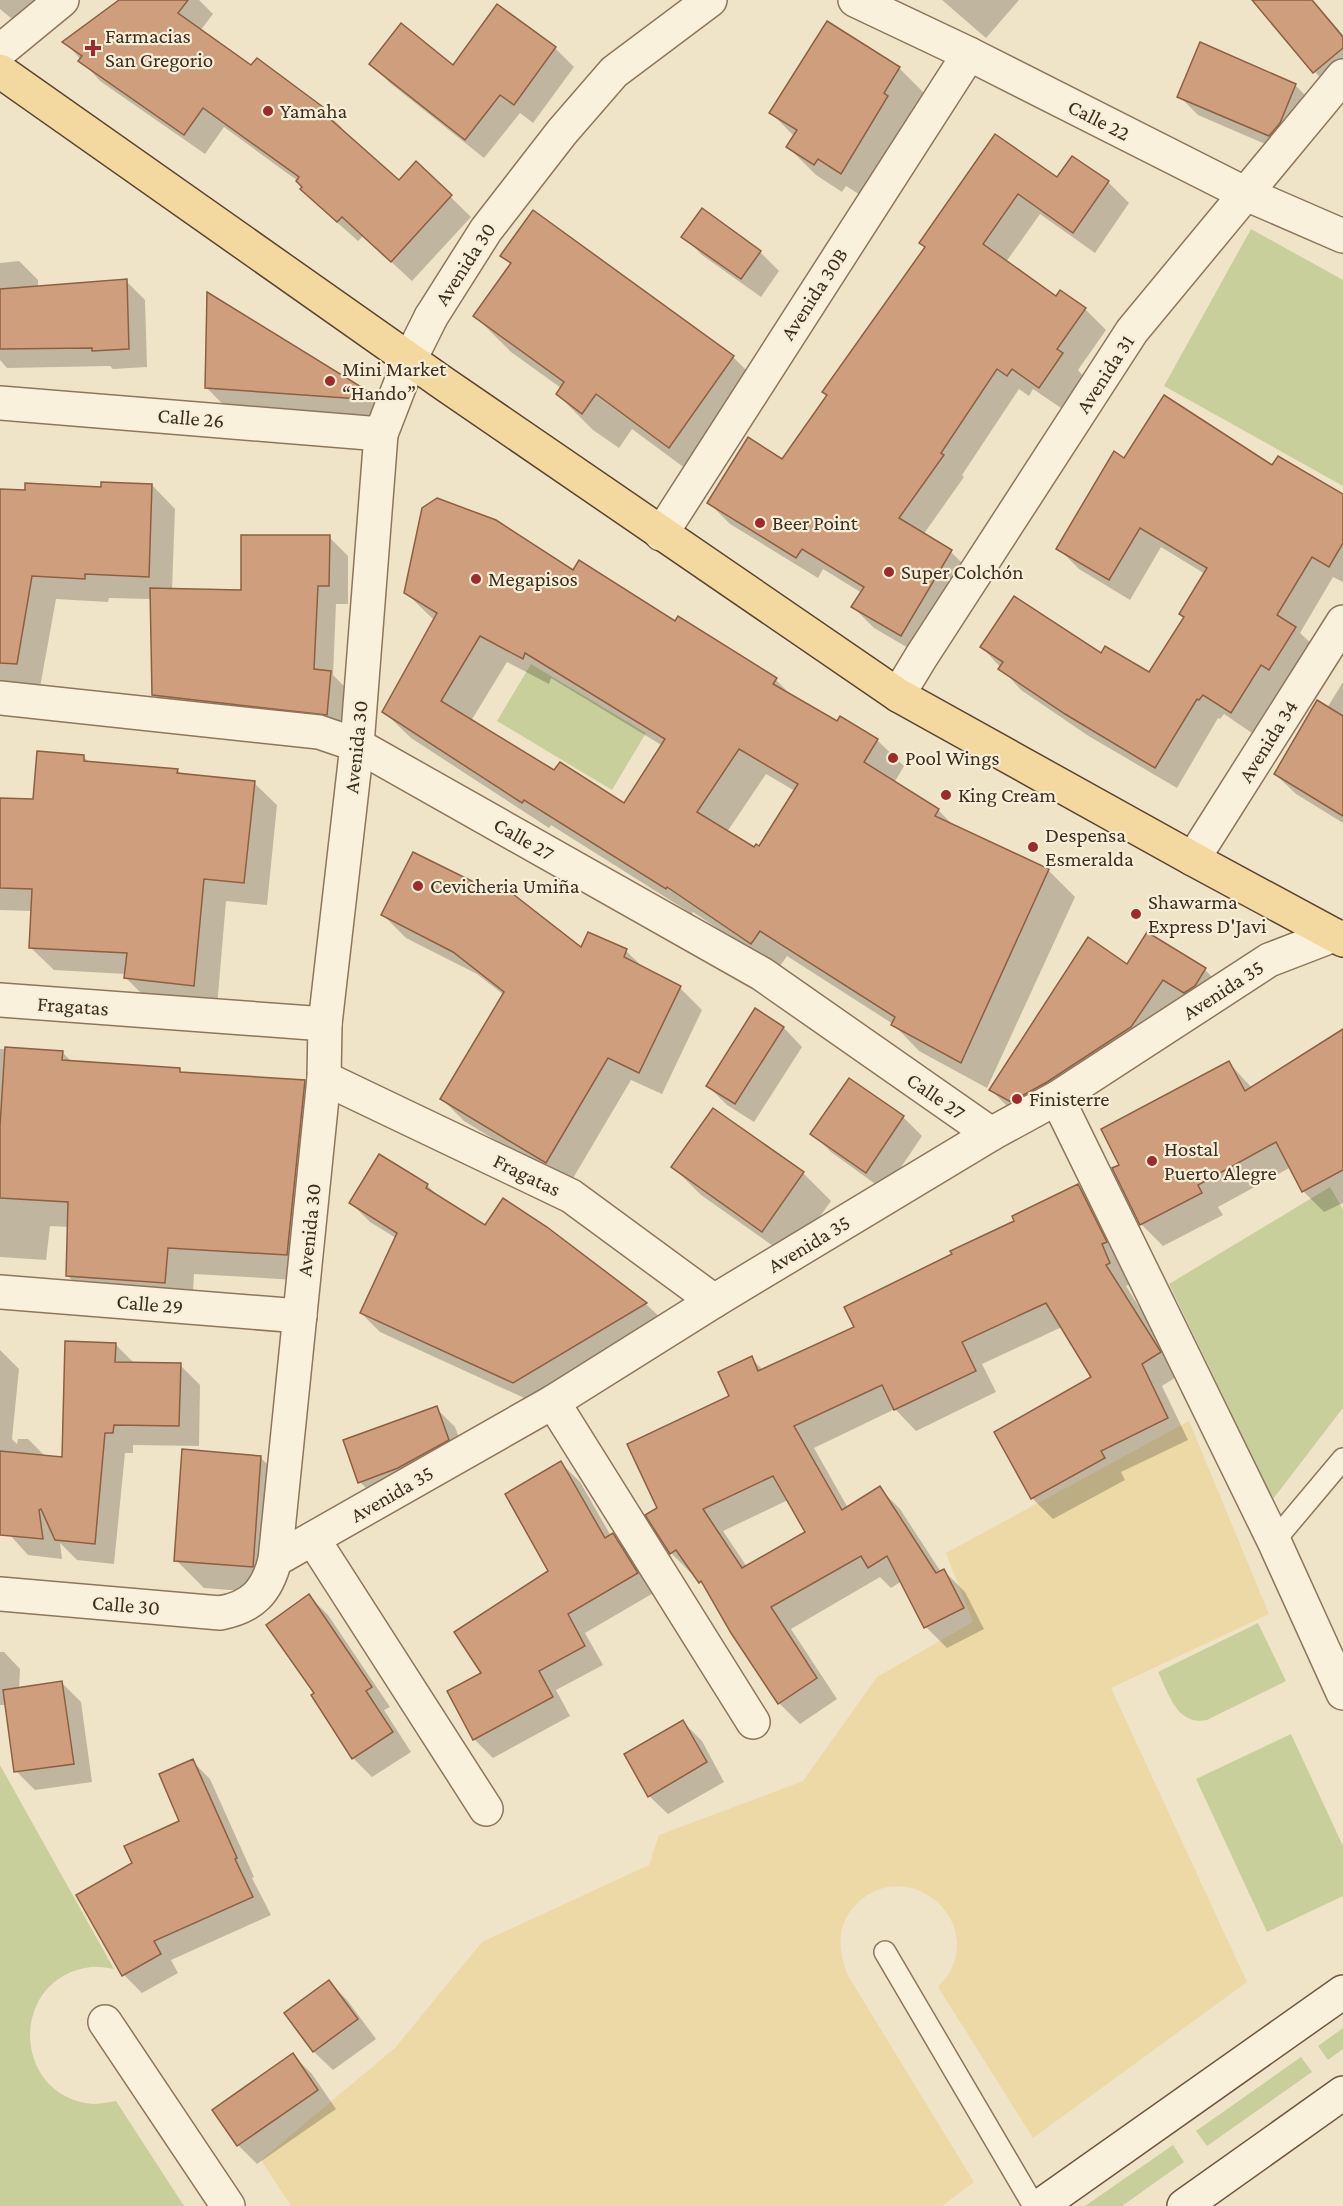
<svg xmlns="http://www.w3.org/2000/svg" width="1343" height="2206" viewBox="0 0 1343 2206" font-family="'Crimson Pro',serif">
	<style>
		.green { fill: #c9cf9b }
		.sand { fill: #ecd9a5 }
		.shadow { fill: #0003; fill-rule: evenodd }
		.building { fill: #cf9f7d; stroke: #8d5f41; stroke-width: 1.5; fill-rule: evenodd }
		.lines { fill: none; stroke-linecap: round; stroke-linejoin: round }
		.service-casing { stroke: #8d765c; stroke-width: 24 }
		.minor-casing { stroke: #8d765c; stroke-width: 36 }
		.tertiary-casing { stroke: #8d765c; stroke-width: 36 }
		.secondary-casing { stroke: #6f573f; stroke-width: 36 }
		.primary-casing { stroke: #5b4430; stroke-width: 36 }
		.service { stroke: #faf1dc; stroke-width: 21 }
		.minor { stroke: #faf1dc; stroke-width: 33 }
		.tertiary { stroke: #faf1dc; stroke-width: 33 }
		.secondary { stroke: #faf1dc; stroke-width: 33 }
		.primary { stroke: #f3d9a0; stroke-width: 33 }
		.poi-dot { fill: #9e2a2b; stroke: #f7eed8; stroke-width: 2 }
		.labels { text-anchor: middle; stroke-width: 4.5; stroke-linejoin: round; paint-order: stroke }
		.poi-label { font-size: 21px; fill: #3d2e20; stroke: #f7eed8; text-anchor: start }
		.street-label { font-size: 21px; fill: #3d2e20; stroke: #f7eed8 }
	</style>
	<rect width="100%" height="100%" fill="#f0e4c8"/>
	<g class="green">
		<path d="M1251 229 1343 280V486L1164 386Z"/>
		<path d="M531 664 646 733 612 790 497 721Z"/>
		<path d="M1330 1187 1343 1209V1408L1273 1499 1169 1284Z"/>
		<path d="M1258 1623 1286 1681 1207 1720C1177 1726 1169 1694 1158 1672Z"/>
		<path d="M1291 1734 1343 1846V1896L1267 1932 1196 1779Z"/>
		<path d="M0 1765 114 1969C107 1968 98 1966 91 1967 9 1977 10 2096 93 2104 100 2104 108 2102 116 2101L184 2206H0Z"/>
		<path d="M1343 2028V2049L1328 2060 1318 2046Z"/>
		<path d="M1301 2057 1312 2072 1207 2146 1196 2131Z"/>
		<path d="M1173 2145 1184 2162 1122 2206H1085Z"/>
	</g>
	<path class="sand" d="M1189 1421 1269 1614 1111 1688 1247 1982 1033 2138 938 1987C942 1982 947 1977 950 1972 982 1910 897 1853 852 1909 836 1929 839 1951 847 1974L974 2182 942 2206H291L261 2160 395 2048 482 1942 649 1865 659 1835 803 1781 877 1677 973 1622 946 1553Z"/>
	<g class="shadow">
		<path d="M0 0H57L23 28 0 9Z"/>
		<path d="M122 0H199L213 14 200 31 252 67 322 108 342 128 340 130 399 182 416 163 471 217 412 281 363 236 358 241 322 209 302 189 303 187 298 181 224 127 205 154 100 81 65 42Z"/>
		<path d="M942 0H1019L986 38Z"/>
		<path d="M1254 0H1313L1343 35V83L1333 91 1315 72Z"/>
		<path d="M827 23 899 68 927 96 870 201 846 186 842 192 816 175 788 147 794 136 771 113Z"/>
		<path d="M555 48 574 67 533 123 520 113 484 158 390 83 371 64 454 67Z"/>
		<path d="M1295 85 1314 104 1288 154 1198 115 1179 96Z"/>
		<path d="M995 136 1057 179 1108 182 1129 203 1095 253 1040 214 1006 262 1057 298 1085 309 1106 330 1078 370 1083 376 1061 408 1033 389 1029 396 1019 389 962 475 964 477 923 535 951 552 972 573 922 656 874 628 853 607 862 593 823 569 818 578 730 524 709 503 783 461 926 248 921 243Z"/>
		<path d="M533 212 733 357 769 393 705 483 632 429 619 448 593 430 557 394 561 388 511 352 475 316 511 265 502 255Z"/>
		<path d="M683 236 760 252 779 271 761 297 702 255Z"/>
		<path d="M19 261 38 280V288L126 281 145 300 147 367 113 369 110 366 7 368 0 360V263Z"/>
		<path d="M207 388 375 397 403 425 402 427 234 416Z"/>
		<path d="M1124 460 1273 467 1343 496V582L1333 577 1300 633 1316 648 1290 689 1283 685 1252 733 1224 714 1220 719 1218 718 1177 788 1087 735 1021 690 982 647 1101 655 1150 674 1185 618 1181 614 1205 574 1161 547 1130 600 1079 569 1058 548Z"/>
		<path d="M152 485 175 509 172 590 242 591 329 537 348 556V604H336L333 675 349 691 346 733 173 714 154 695 152 599 109 598 108 602 56 599 37 704 0 710V490L27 492Z"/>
		<path d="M573 572 676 623 679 618 776 680 795 699 837 723 841 718 877 740 904 766 894 783 938 810 955 827 1048 870 1075 897 987 1088 919 1051 893 1024 787 956 778 969 693 912 692 914 551 825 549 828 411 738 384 712 434 620 405 592ZM507 662 549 684 551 678 663 746 625 805 555 772 471 721ZM766 774 795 791 760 848 754 849 727 832Z"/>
		<path d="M1343 682V823L1296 794 1275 774 1327 708Z"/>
		<path d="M84 757 90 763 177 770 182 775 254 783 277 805 267 905 226 901 217 1007 148 1000 126 978V974L54 970 31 948 32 911 0 910V799L34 800Z"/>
		<path d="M383 915 582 950 626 951 646 970 680 988 702 1010 662 1094 631 1080 569 1185 464 1121 442 1099 504 995 477 974 406 938Z"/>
		<path d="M1128 966 1205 970 1229 993 1015 1114 991 1090Z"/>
		<path d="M784 1028 802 1047 754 1122 727 1105 708 1086Z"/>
		<path d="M0 1049 62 1052 72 1062 179 1070 184 1074 304 1081 331 1108 314 1281 194 1274 192 1310 95 1303 68 1276 69 1227 50 1226 46 1260 0 1257Z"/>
		<path d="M1229 1063 1252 1088 1343 1115V1203L1324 1212 1303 1191 1291 1167 1218 1207 1223 1215 1163 1246 1141 1224 1121 1165Z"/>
		<path d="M850 1080 903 1117 922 1136 885 1191 831 1152 812 1133Z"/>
		<path d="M673 1167 803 1173 831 1201 790 1258 701 1195Z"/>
		<path d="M427 1185 442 1200 486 1227 546 1228 646 1304 665 1322 533 1402 380 1332 361 1313 396 1238 370 1222 351 1203Z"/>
		<path d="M1078 1186 1099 1207 1130 1284 1126 1286 1181 1374 1162 1386 1188 1440 1121 1472 1125 1480 1053 1519 1032 1498 1093 1378 1062 1327 982 1364 996 1392 916 1431 895 1409 814 1448 848 1508 879 1488 900 1509 941 1572 944 1571 965 1592 984 1629 947 1648 926 1627 902 1581 891 1588 880 1577 791 1629 837 1699 800 1724 779 1703 708 1590 694 1573 692 1574 671 1553 659 1509 731 1396 751 1358 763 1370 856 1328 1016 1222ZM788 1500 807 1532 747 1567 723 1531Z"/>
		<path d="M115 1344 135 1364 180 1365 200 1385 199 1446 133 1445V1453H125L114 1564 77 1560 60 1543 62 1559 28 1555 0 1524V1350L19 1369 12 1439 17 1444 18 1439H28L46 1457 63 1459Z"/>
		<path d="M436 1408 455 1427 467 1459 379 1501 360 1482Z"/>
		<path d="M260 1457 288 1485 280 1594 204 1588 176 1560Z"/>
		<path d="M561 1463 580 1482 611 1536 613 1535 632 1554 655 1592 585 1633 603 1665 556 1690 570 1716 493 1758 474 1739 483 1674 550 1571Z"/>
		<path d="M309 1596 328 1615 390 1707 384 1710 411 1752 372 1777 353 1758 316 1694Z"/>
		<path d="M0 1652H4L20 1669 19 1689 62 1683 81 1702 92 1782 35 1790 16 1771 7 1705H0Z"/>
		<path d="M683 1722 702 1741 724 1782 668 1814 649 1796Z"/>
		<path d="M192 1761 210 1779 254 1877 252 1878 271 1915 171 1960 178 1973 142 1993 124 1975 78 1895 134 1863 181 1822Z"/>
		<path d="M329 1982 347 2000 376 2039 333 2070 314 2052 286 2013Z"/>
		<path d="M293 2055 312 2074 336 2109 257 2164 238 2145 214 2110Z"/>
	</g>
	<g class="building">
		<path d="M119 0H188L178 13 251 65 257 58 323 107 320 110 399 180 416 161 452 195 391 262 342 217 337 222 300 189 302 187 296 181 299 177 203 108 184 135 78 61 82 56 62 42Z"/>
		<path d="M1252 0H1312L1343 37V48L1313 73Z"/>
		<path d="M497 4 556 47 514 105 500 95 465 140 369 64 401 23 453 65Z"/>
		<path d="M827 21 900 67 884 93 888 96 841 174 818 159 814 165 786 147 797 130 769 113Z"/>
		<path d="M1200 42 1296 84 1280 123 1269 136 1177 97Z"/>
		<path d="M995 134 1057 177 1072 156 1109 181 1073 233 1018 194 983 244 1056 296 1060 290 1086 308 1057 349 1063 353 1039 388 1012 369 1007 376 997 369 941 453 944 455 899 518 952 550 901 636 851 607 864 587 802 549 796 558 707 503 748 437 782 459 827 395 822 392 925 247 919 243Z"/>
		<path d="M702 208 761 251 741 279 681 237Z"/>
		<path d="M533 210 734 356 669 448 596 394 582 414 556 394 564 382 473 316 511 263 500 256Z"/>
		<path d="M127 279 129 349 92 351V348L0 349V289Z"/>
		<path d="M207 292 376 396 374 400 205 388Z"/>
		<path d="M1164 395 1272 465 1278 456 1343 494V543L1329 567 1312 557 1277 615 1296 627 1269 670 1261 665 1231 713 1203 695 1199 700 1197 699 1155 768 1065 714 998 669 1003 662 980 647 1014 596 1101 653 1105 646 1149 672 1184 617 1179 614 1207 568 1140 528 1109 580 1056 549 1114 451 1124 458Z"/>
		<path d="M101 482 152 484 149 577 85 574V579L32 576 17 664 0 663V489L25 490V483L101 487Z"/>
		<path d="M437 498 496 520 573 570 579 560 675 621 678 616 777 678 773 684 837 721 840 716 878 739 864 762 939 809 935 816 1049 869 961 1063 891 1025 895 1017 760 931 751 944 667 887 666 889 524 800 522 803 382 712 437 613 404 593 422 508ZM480 636 523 659 525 653 665 739 624 803 560 762 554 770 441 701ZM739 749 798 784 759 846 756 844 754 847 697 812Z"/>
		<path d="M241 535H330L329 586H318L314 669 331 671 327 715 152 695 150 588 241 590Z"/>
		<path d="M1317 700 1343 716V816L1274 774Z"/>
		<path d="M37 751 84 755V761L178 769 177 773 255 781 244 883 204 879 194 986 124 978 127 953 29 948 32 889 0 888V798L33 799Z"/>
		<path d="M413 852 498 894 504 887 581 947 588 932 627 949 624 957 681 986 639 1073 608 1058 546 1163 440 1099 504 992 453 952 381 915Z"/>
		<path d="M1147 932 1206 968 1195 986 1184 993 1163 980 1131 1027 1047 1082 1011 1102 989 1090 1088 937 1127 964Z"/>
		<path d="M755 1008 784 1027 735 1104 706 1086Z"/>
		<path d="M1343 1029V1170L1302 1192 1276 1142 1198 1185 1202 1193 1140 1225 1112 1168 1119 1165 1101 1129 1229 1061 1245 1091Z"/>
		<path d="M5 1047 63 1051 62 1060 180 1068V1072L305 1080 287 1255 168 1248 165 1283 66 1276 68 1202 0 1198V1126Z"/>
		<path d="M849 1078 904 1116 866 1173 810 1134Z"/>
		<path d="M713 1108 804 1172 762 1232 671 1167Z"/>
		<path d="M379 1154 428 1184 426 1188 485 1225 503 1198 547 1227 647 1303 513 1383 360 1313 397 1233 349 1203Z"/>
		<path d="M1078 1184 1107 1242 1102 1244 1110 1263 1106 1265 1161 1352 1142 1364 1168 1418 1101 1451 1105 1458 1031 1499 994 1432 1091 1377 1046 1303 962 1342 976 1371 894 1410 882 1385 794 1426 842 1510 880 1486 936 1573 944 1569 964 1608 924 1628 887 1556 868 1568 861 1556 771 1607 817 1678 778 1704 731 1633 701 1581 699 1583 676 1550 670 1554 645 1515 657 1508 627 1444 729 1396 718 1372 752 1356 758 1371 854 1327 844 1307 952 1254 950 1251 1014 1221 1012 1216ZM773 1476 805 1532 742 1568 703 1509Z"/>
		<path d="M65 1341 116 1343 115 1362 181 1363 179 1426 114 1425 113 1433H105L95 1544 55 1540 41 1509 39 1510 43 1539 0 1535V1451L62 1457Z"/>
		<path d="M437 1406 449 1440 398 1468 358 1483 343 1440Z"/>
		<path d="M182 1449 261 1456 253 1567 174 1561Z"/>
		<path d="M561 1461 605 1538 613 1533 638 1573 568 1614 585 1646 539 1671 553 1697 473 1740 447 1691 481 1673 454 1632 548 1571 505 1494Z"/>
		<path d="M309 1594 372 1687 366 1691 393 1732 352 1759 311 1695 314 1693 266 1625Z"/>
		<path d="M62 1681 74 1764 14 1772 3 1690Z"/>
		<path d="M683 1720 707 1762 648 1797 624 1754Z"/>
		<path d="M193 1759 237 1858 235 1859 253 1897 154 1941 161 1954 122 1976 76 1895 132 1863 124 1846 179 1821 159 1774Z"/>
		<path d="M329 1980 358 2019 313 2052 284 2013Z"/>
		<path d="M293 2053 318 2090 237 2146 212 2110Z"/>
	</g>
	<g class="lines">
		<defs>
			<g id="service">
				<path d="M1274 1541 1343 1459"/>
				<path d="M885 1952 1034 2206"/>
			</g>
			<g id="minor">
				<path d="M855 0 969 54 1244 193 1343 236"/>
				<path d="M0 51 62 0"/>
				<path d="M0 403 381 434"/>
				<path d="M661 534 969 54"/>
				<path d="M898 695 921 657 1132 331 1343 76"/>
				<path d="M0 698 319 732 357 745 762 974 991 1134"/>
				<path d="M1193 859 1343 622"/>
				<path d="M0 1000 325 1024"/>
				<path d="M324 1078 571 1196 714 1301"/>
				<path d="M1057 1098 1274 1541 1343 1693"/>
				<path d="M0 1292 300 1316"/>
				<path d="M553 1402 753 1722"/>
				<path d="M313 1539 486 1809"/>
				<path d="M275 1560 553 1402 714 1301 991 1134 1057 1098 1269 960 1334 935"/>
				<path d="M0 1594 220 1613C253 1607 267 1591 275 1560L324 1078 325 1024 357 745 381 434 410 359 431 317"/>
				<path d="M105 2022 228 2206"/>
			</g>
			<path id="tertiary" d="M431 317 486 230 562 132 614 72 710 0"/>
			<g id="secondary">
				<path d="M1040 2206 1343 1992"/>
				<path d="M1184 2206 1343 2093"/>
			</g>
			<path id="primary" d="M0 71 443 383 898 695 1193 859 1343 940"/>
		</defs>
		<use href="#service" class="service-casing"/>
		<use href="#minor" class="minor-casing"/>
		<use href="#tertiary" class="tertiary-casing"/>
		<use href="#secondary" class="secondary-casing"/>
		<use href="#primary" class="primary-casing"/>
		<use href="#service" class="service"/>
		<use href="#minor" class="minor"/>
		<use href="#tertiary" class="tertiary"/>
		<use href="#secondary" class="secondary"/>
		<use href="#primary" class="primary"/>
	</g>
	<g class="poi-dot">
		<path d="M90 39h6v6h6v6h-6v6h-6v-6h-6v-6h6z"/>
		<circle cx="268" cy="111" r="6"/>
		<circle cx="330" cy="381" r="6"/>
		<circle cx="760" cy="523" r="6"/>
		<circle cx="889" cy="572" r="6"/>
		<circle cx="476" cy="579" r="6"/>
		<circle cx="893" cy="758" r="6"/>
		<circle cx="946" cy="795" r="6"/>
		<circle cx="1033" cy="847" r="6"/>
		<circle cx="418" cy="886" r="6"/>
		<circle cx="1136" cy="914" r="6"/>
		<circle cx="1017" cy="1099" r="6"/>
		<circle cx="1152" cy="1161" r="6"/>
	</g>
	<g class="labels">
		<g class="poi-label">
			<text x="105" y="43">Farmacias<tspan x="105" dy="24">San Gregorio</tspan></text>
			<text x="280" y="118">Yamaha</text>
			<text x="342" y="376">Mini Market<tspan x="342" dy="24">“Hando”</tspan></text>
			<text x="772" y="530">Beer Point</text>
			<text x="901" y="579">Super Colchón</text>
			<text x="488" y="586">Megapisos</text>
			<text x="905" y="765">Pool Wings</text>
			<text x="958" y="802">King Cream</text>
			<text x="1045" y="842">Despensa<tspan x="1045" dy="24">Esmeralda</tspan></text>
			<text x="430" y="893">Cevicheria Umiña</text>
			<text x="1148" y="909">Shawarma<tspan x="1148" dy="24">Express D'Javi</tspan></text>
			<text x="1029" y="1106">Finisterre</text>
			<text x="1164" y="1156">Hostal<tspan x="1164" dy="24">Puerto Alegre</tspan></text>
		</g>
		<g class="street-label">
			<text transform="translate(1099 120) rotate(27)" y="7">Calle 22</text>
			<text transform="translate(465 264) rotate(-57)" y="7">Avenida 30</text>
			<text transform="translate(814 294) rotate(-57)" y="7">Avenida 30B</text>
			<text transform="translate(1105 374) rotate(-57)" y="7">Avenida 31</text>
			<text transform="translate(191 418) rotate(5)" y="7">Calle 26</text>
			<text transform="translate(1268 741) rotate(-58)" y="7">Avenida 34</text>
			<text transform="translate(356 747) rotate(-84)" y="7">Avenida 30</text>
			<text transform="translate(524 839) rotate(30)" y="7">Calle 27</text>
			<text transform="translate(1223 990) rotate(-33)" y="7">Avenida 35</text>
			<text transform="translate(73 1006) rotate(4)" y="7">Fragatas</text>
			<text transform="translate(936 1096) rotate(35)" y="7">Calle 27</text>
			<text transform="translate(527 1175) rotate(26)" y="7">Fragatas</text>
			<text transform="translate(309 1230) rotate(-84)" y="7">Avenida 30</text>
			<text transform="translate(809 1244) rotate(-31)" y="7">Avenida 35</text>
			<text transform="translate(150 1304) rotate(5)" y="7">Calle 29</text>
			<text transform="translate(392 1494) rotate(-30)" y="7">Avenida 35</text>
			<text transform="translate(126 1605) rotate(5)" y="7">Calle 30</text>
		</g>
	</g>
</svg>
